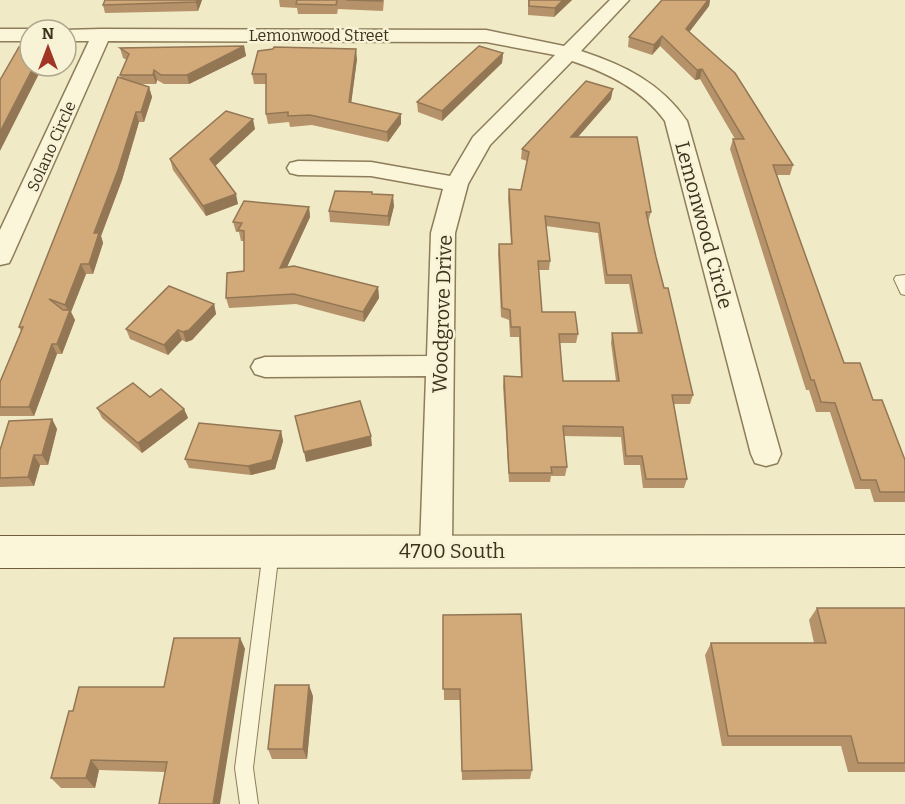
<svg xmlns="http://www.w3.org/2000/svg" width="905" height="804" viewBox="0 0 905 804" font-family="Bitter,serif">
	<style>
		.lines { fill: none; stroke-linecap: round; stroke-linejoin: round }
		.service-casing { stroke: #8e7d5a; stroke-width: 2 }
		.minor-casing { stroke: #8e7d5a; stroke-width: 3 }
		.secondary-casing { stroke: #705e3d; stroke-width: 2 }
		.service { fill: #fbf6da; fill-rule: evenodd }
		.minor { fill: #fbf6da; fill-rule: evenodd }
		.secondary { fill: #fbf6da; fill-rule: evenodd }
		.wall { fill: #b59269; fill-rule: evenodd }
		.shaded-wall { fill: #937755 }
		.building { fill: #d2aa7a; stroke: #937755; stroke-width: 1.5; fill-rule: evenodd }
		.labels { text-anchor: middle; stroke-width: 5; stroke-linejoin: round; paint-order: stroke }
		.far-street-label { font-size: 16px; fill: #3e321f; stroke: #f8f3d6 }
		.street-label { font-size: 20px; fill: #3e321f; stroke: #f8f3d6 }
	</style>
	<rect width="100%" height="100%" fill="#f1eac6"/>
	<g class="lines">
		<defs>
			<g id="service">
				<path d="M905 275V295L901 294 894 279 896 276Z"/>
				<path d="M271 544 276 546 279 551 253 768 258 804H240L235 768 263 551 266 546Z"/>
			</g>
			<g id="minor">
				<path d="M610 0H629L581 51C624 65 661 83 687 121L781 454 777 463 766 466 755 463 751 454 665 121C643 90 608 73 572 61L490 145 468 184 455 233 452 550 447 560 436 564 425 560 420 550 426 376 265 377 255 374 251 367 255 360 265 357 427 356 431 233 443 189 371 176 298 175 290 173 287 168 290 163 298 161 371 162 450 176 473 137 555 55 486 42 108 41 12 257 9 263 0 265V230L89 41H66V30H63L101 29 486 30 564 46Z"/>
				<path d="M0 29H30L33 30H30V41H0Z"/>
			</g>
			<path id="secondary" d="M905 535V567L0 568V536Z"/>
		</defs>
		<use href="#service" class="service-casing"/>
		<use href="#minor" class="minor-casing"/>
		<use href="#secondary" class="secondary-casing"/>
		<use href="#service" class="service"/>
		<use href="#minor" class="minor"/>
		<use href="#secondary" class="secondary"/>
	</g>
	<g class="wall">
		<path d="M202 0 198 11 105 13 103 5Z"/>
		<path d="M279 0H384L383 11 338 9 337 14H298L297 8 280 7Z"/>
		<path d="M528 0H572L554 17 528 15Z"/>
		<path d="M662 0H710L709 6 689 32 793 165 790 175H777L844 363 873 400 905 460V502H874L870 489H855L830 412H816L809 390H806L730 149 733 139H735L700 79 695 80 660 46 652 55 628 47 629 37Z"/>
		<path d="M244 46 246 56 189 84H164L157 80 156 84H141L149 87 152 97 144 122H139L122 180 101 236 103 243 93 274H86L71 312 75 320 62 354H57L34 416H0V382L21 331 19 327 121 78 120 75 127 60 123 58 120 48Z"/>
		<path d="M503 53 502 63 442 121 418 112 417 102Z"/>
		<path d="M357 59 351 103 401 114V124L388 142 312 125 290 127 289 122 268 124 266 114V84H254L252 74Z"/>
		<path d="M611 99 578 137 651 212 648 222 656 257 693 395 690 404H673L687 479 684 488H643L640 465H624L621 437 564 436 567 467 565 476H551L550 482H509L503 386 504 376 521 377 519 337H510L509 320 501 317 498 253 499 244H511L508 198 509 189 521 190 527 161 521 159 522 149ZM546 226 598 233 605 284H629L638 333H612L611 343 616 381H563L560 343H576L578 334 542 312 539 270H549L550 261Z"/>
		<path d="M255 129 215 166 238 204 206 216 173 170 170 159Z"/>
		<path d="M372 194 394 206 389 226 330 222 329 211Z"/>
		<path d="M309 207 310 217 287 267 378 287 379 298 364 322 296 304 229 308 226 298 244 271V241H241L239 232H236L233 222Z"/>
		<path d="M214 304 216 314 192 340 186 342 182 340 168 355 130 339 126 329Z"/>
		<path d="M150 397 184 409 188 418 142 453 102 418 97 408Z"/>
		<path d="M52 419 57 429 48 465H40L34 486 0 487V450Z"/>
		<path d="M281 431 283 441 275 469 251 475 189 468 185 459Z"/>
		<path d="M817 608H905V772H848L841 746H722L705 655 711 643H814L809 620Z"/>
		<path d="M443 615 532 770 530 779 462 780 460 700H444Z"/>
		<path d="M240 638 245 649 165 772 99 770 95 788H61L51 778 73 711 164 687Z"/>
		<path d="M313 696 307 759H272L268 749Z"/>
	</g>
	<g class="shaded-wall">
		<path d="M197 0H202L198 11 196 2Z"/>
		<path d="M563 0H572L554 17 555 8Z"/>
		<path d="M708 0H710L709 6 684 39 686 29Z"/>
		<path d="M662 36 660 46 652 55 654 45Z"/>
		<path d="M244 46 246 56 189 84 187 75Z"/>
		<path d="M356 49 357 59 350 112 349 102Z"/>
		<path d="M503 53 502 63 442 121V111Z"/>
		<path d="M34 66H43L0 151V132Z"/>
		<path d="M702 69 700 79 695 80 697 70Z"/>
		<path d="M154 70 157 80 156 84 153 75Z"/>
		<path d="M149 87 152 97 144 122 141 112Z"/>
		<path d="M613 89 611 99 570 146 571 137Z"/>
		<path d="M136 112 139 122 122 180 101 236 103 243 93 274 89 264 94 233Z"/>
		<path d="M401 114V124L388 142 387 132Z"/>
		<path d="M253 119 255 129 212 169 210 159Z"/>
		<path d="M236 194 238 204 206 216 203 206Z"/>
		<path d="M393 195 394 206 389 226 388 216Z"/>
		<path d="M309 207 310 217 282 278 280 268Z"/>
		<path d="M81 264 86 274 71 312 75 320 62 354 57 344 69 313 65 305Z"/>
		<path d="M378 287 379 298 364 322 363 312Z"/>
		<path d="M214 304 216 314 192 340 186 342 183 332Z"/>
		<path d="M178 330 182 340 168 355 164 345Z"/>
		<path d="M52 344 57 354 34 416 29 407Z"/>
		<path d="M184 409 188 418 142 453 138 443Z"/>
		<path d="M52 419 57 429 48 465 42 455Z"/>
		<path d="M281 431 283 441 275 469 251 475 248 466Z"/>
		<path d="M371 436 372 446 306 462 304 452Z"/>
		<path d="M34 455 40 465 34 486 28 477Z"/>
		<path d="M240 638 245 649 220 804H213Z"/>
		<path d="M309 685 313 696 307 759 303 749Z"/>
		<path d="M91 760 99 770 95 788 86 778Z"/>
	</g>
	<g class="building">
		<path d="M105 0H197L196 2 103 5Z"/>
		<path d="M297 0H337L336 5 296 4Z"/>
		<path d="M346 0H382V1Z"/>
		<path d="M529 0H563L555 8 529 6Z"/>
		<path d="M662 0H708L686 29 735 73 793 165H773L844 363H860L873 400H882L905 460V492H880L876 480H861L835 403 821 402 814 380H811L733 139H744L702 69 697 70 662 36 654 45 629 37Z"/>
		<path d="M244 46 187 75H161L154 70 153 75H120L129 54 120 48Z"/>
		<path d="M479 46 503 53 442 111 417 102Z"/>
		<path d="M19 47H30V66H34L0 132V80Z"/>
		<path d="M274 47 356 49 349 102 401 114 387 132 310 115 288 116V112L266 114V74H252L258 51 273 49Z"/>
		<path d="M118 77 149 87 141 112H136L118 170 94 233H99L89 264H81L65 305 49 299 63 310H70L57 344H52L29 407H0V382L23 327H19Z"/>
		<path d="M586 81 613 89 571 137H637L651 212H646L656 257 664 288H668L693 395H672L687 479H646L642 456H626L623 427 563 426 567 467H551L552 473H509L504 376 522 377 520 327H511L510 310 502 308 499 244H512L509 189 521 190 529 152 522 149ZM545 216 599 223 607 275H631L642 333H612L619 381H563L559 334H578L575 312H542L538 261H550Z"/>
		<path d="M226 111 253 119 210 159 236 194 203 206 170 159Z"/>
		<path d="M335 191 372 192V194L393 195 388 216 329 211Z"/>
		<path d="M244 201 309 207 280 268 294 266 378 287 363 312 294 294 226 298 227 273 244 271V231L238 230 242 223 233 222Z"/>
		<path d="M169 286 214 304 189 330 183 332 178 330 164 345 126 329Z"/>
		<path d="M133 383 150 397 161 389 184 409 138 443 97 408Z"/>
		<path d="M360 401 371 436 304 452 295 416Z"/>
		<path d="M52 419 42 455H34L28 477 0 478V450L9 421Z"/>
		<path d="M199 423 281 431 272 460 248 466 185 459Z"/>
		<path d="M817 608H905V763H858L851 736H728L711 643H826Z"/>
		<path d="M521 614 532 770 462 771 460 689H443V615Z"/>
		<path d="M174 638H240L213 804H159L167 762 91 760 86 778H51L69 711H73L79 687H164Z"/>
		<path d="M275 685H309L303 749H268Z"/>
	</g>
	<g class="labels">
		<g class="far-street-label">
			<text x="319" y="41">Lemonwood Street</text>
			<text transform="translate(51 146) rotate(-66)" y="6">Solano Circle</text>
		</g>
		<g class="street-label">
			<text transform="translate(704 225) rotate(75)" y="7">Lemonwood Circle</text>
			<text transform="translate(442 314) rotate(-88)" y="7">Woodgrove Drive</text>
			<text x="452" y="558">4700 South</text>
		</g>
	</g>
	<g transform="translate(48 48)"><circle r="28" fill="#f8f3d6" stroke="#aea68d" stroke-width="1.5"/>
	<path d="M0-4.5L10 22L0 15L-10 22Z" fill="#a23626"/>
	<text y="-9" font-size="16" font-weight="bold" text-anchor="middle" fill="#3e321f">N</text>
	</g>
</svg>
